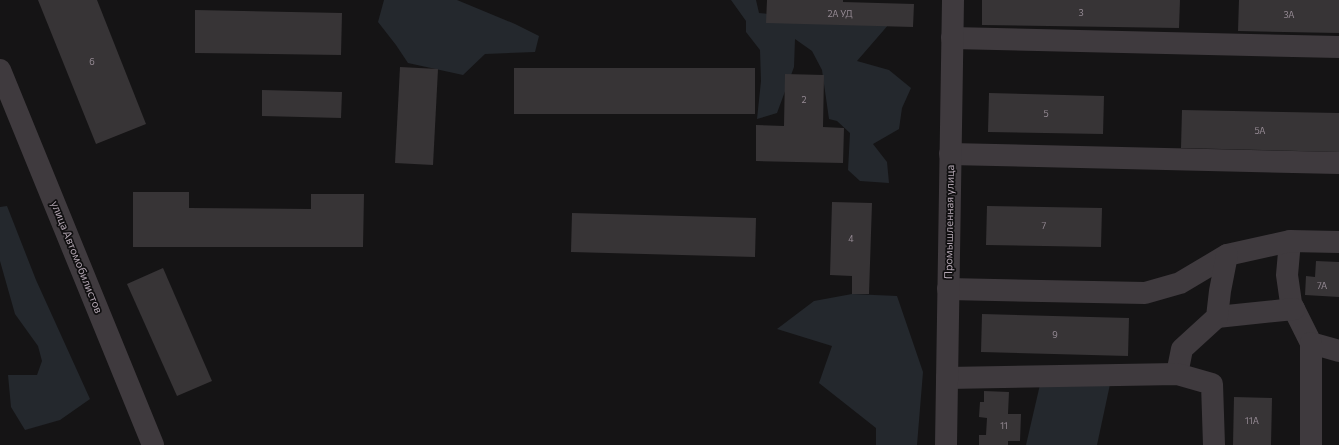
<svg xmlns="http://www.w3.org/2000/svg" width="1339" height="445" viewBox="0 0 1339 445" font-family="Commissioner,sans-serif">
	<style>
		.green { fill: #24282d }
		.building { fill: #373436 }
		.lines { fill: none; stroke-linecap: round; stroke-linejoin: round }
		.minor { stroke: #3f3a3e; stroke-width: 22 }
		.labels { text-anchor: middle; stroke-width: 3.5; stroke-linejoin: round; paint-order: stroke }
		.number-label { font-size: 9px; fill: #958a94 }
		.street-label { font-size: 11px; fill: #b4a7b3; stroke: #100f10 }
	</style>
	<rect width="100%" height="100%" fill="#151415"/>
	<g class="green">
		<path d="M384 0H457L515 24 539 36 535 52 485 54 463 75 408 63 396 45 378 22Z"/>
		<path d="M731 0H756L759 13 796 17 896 16 857 61 889 70 911 88 902 108 899 129 873 144 887 162 889 183 860 181 848 170 850 133 837 121 829 119 822 70 812 51 795 39 794 67 777 113 757 119 761 81 760 50 746 32V21Z"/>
		<path d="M7 206 36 280 90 399 60 420 25 430 11 407 8 375H37L42 361 38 346 15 314 0 261V207Z"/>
		<path d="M852 294 897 296 923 372 917 445H876V428L819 383 832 346 777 329 814 301Z"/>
		<path d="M1112 375 1097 445H1026L1042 376Z"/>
	</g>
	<g class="building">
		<path d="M38 0H97L146 124 96 144Z"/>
		<path d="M767 0H843V2L914 4 913 27 766 23Z"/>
		<path d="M982 0H1180L1179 28 982 25Z"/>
		<path d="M1239 0H1339V33L1238 31Z"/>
		<path d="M195 10 342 13 341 55 195 53Z"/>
		<path d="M400 67 438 69 433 165 395 163Z"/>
		<rect x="514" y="68" width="241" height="46"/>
		<path d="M785 74 824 75 823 127 844 128 843 163 756 161V125L784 126Z"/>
		<path d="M262 90 342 92 341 118 262 116Z"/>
		<path d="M989 93 1104 96 1103 134 988 132Z"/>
		<path d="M1182 110 1339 113V152L1181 148Z"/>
		<path d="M133 192H189V208L311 209V194H364L363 247H133Z"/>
		<path d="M832 202 872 203 869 294H852V276L830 275Z"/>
		<path d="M987 206 1102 208 1101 247 986 245Z"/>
		<path d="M572 213 756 218 755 257 571 252Z"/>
		<path d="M1316 261 1339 262V297L1305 295 1306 276 1315 277Z"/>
		<path d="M163 268 212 381 177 396 127 284Z"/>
		<path d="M982 314 1129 318 1128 356 981 352Z"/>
		<path d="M984 391 1009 392 1008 414H1021L1020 441H1008V445H979V435H986L987 418 979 417 980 402H984Z"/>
		<path d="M1234 397 1272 398 1271 445H1233Z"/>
	</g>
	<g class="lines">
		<g class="minor">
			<path d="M952 38 1339 47"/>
			<path d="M0 70 153 445"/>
			<path d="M950 154 1339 163"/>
			<path d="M1290 241 1287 275 1291 303 1311 343 1339 351"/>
			<path d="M948 289 1145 293 1180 283 1227 255 1290 241 1339 242"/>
			<path d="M1217 317 1294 309"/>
			<path d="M1311 343V445"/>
			<path d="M1177 374 1182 349 1217 317 1220 291 1227 255"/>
			<path d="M947 378 1177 374 1212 384 1214 445"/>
			<path d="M946 445 953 0"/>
		</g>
	</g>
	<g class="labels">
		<g class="number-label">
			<text x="1081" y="16">3</text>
			<text x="840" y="17">2А УД</text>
			<text x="1289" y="18">3А</text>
			<text x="92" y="65">6</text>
			<text x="804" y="103">2</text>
			<text x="1046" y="117">5</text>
			<text x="1260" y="134">5А</text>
			<text x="1044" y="229">7</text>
			<text x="851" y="242">4</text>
			<text x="1322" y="289">7А</text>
			<text x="1055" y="338">9</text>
			<text x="1252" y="424">11А</text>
			<text x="1004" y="429">11</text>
		</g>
		<g class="street-label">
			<text transform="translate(949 222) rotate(-89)" y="4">Промышленная улица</text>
			<text transform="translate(77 257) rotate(68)" y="4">улица Автомобилистов</text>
		</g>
	</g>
</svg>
